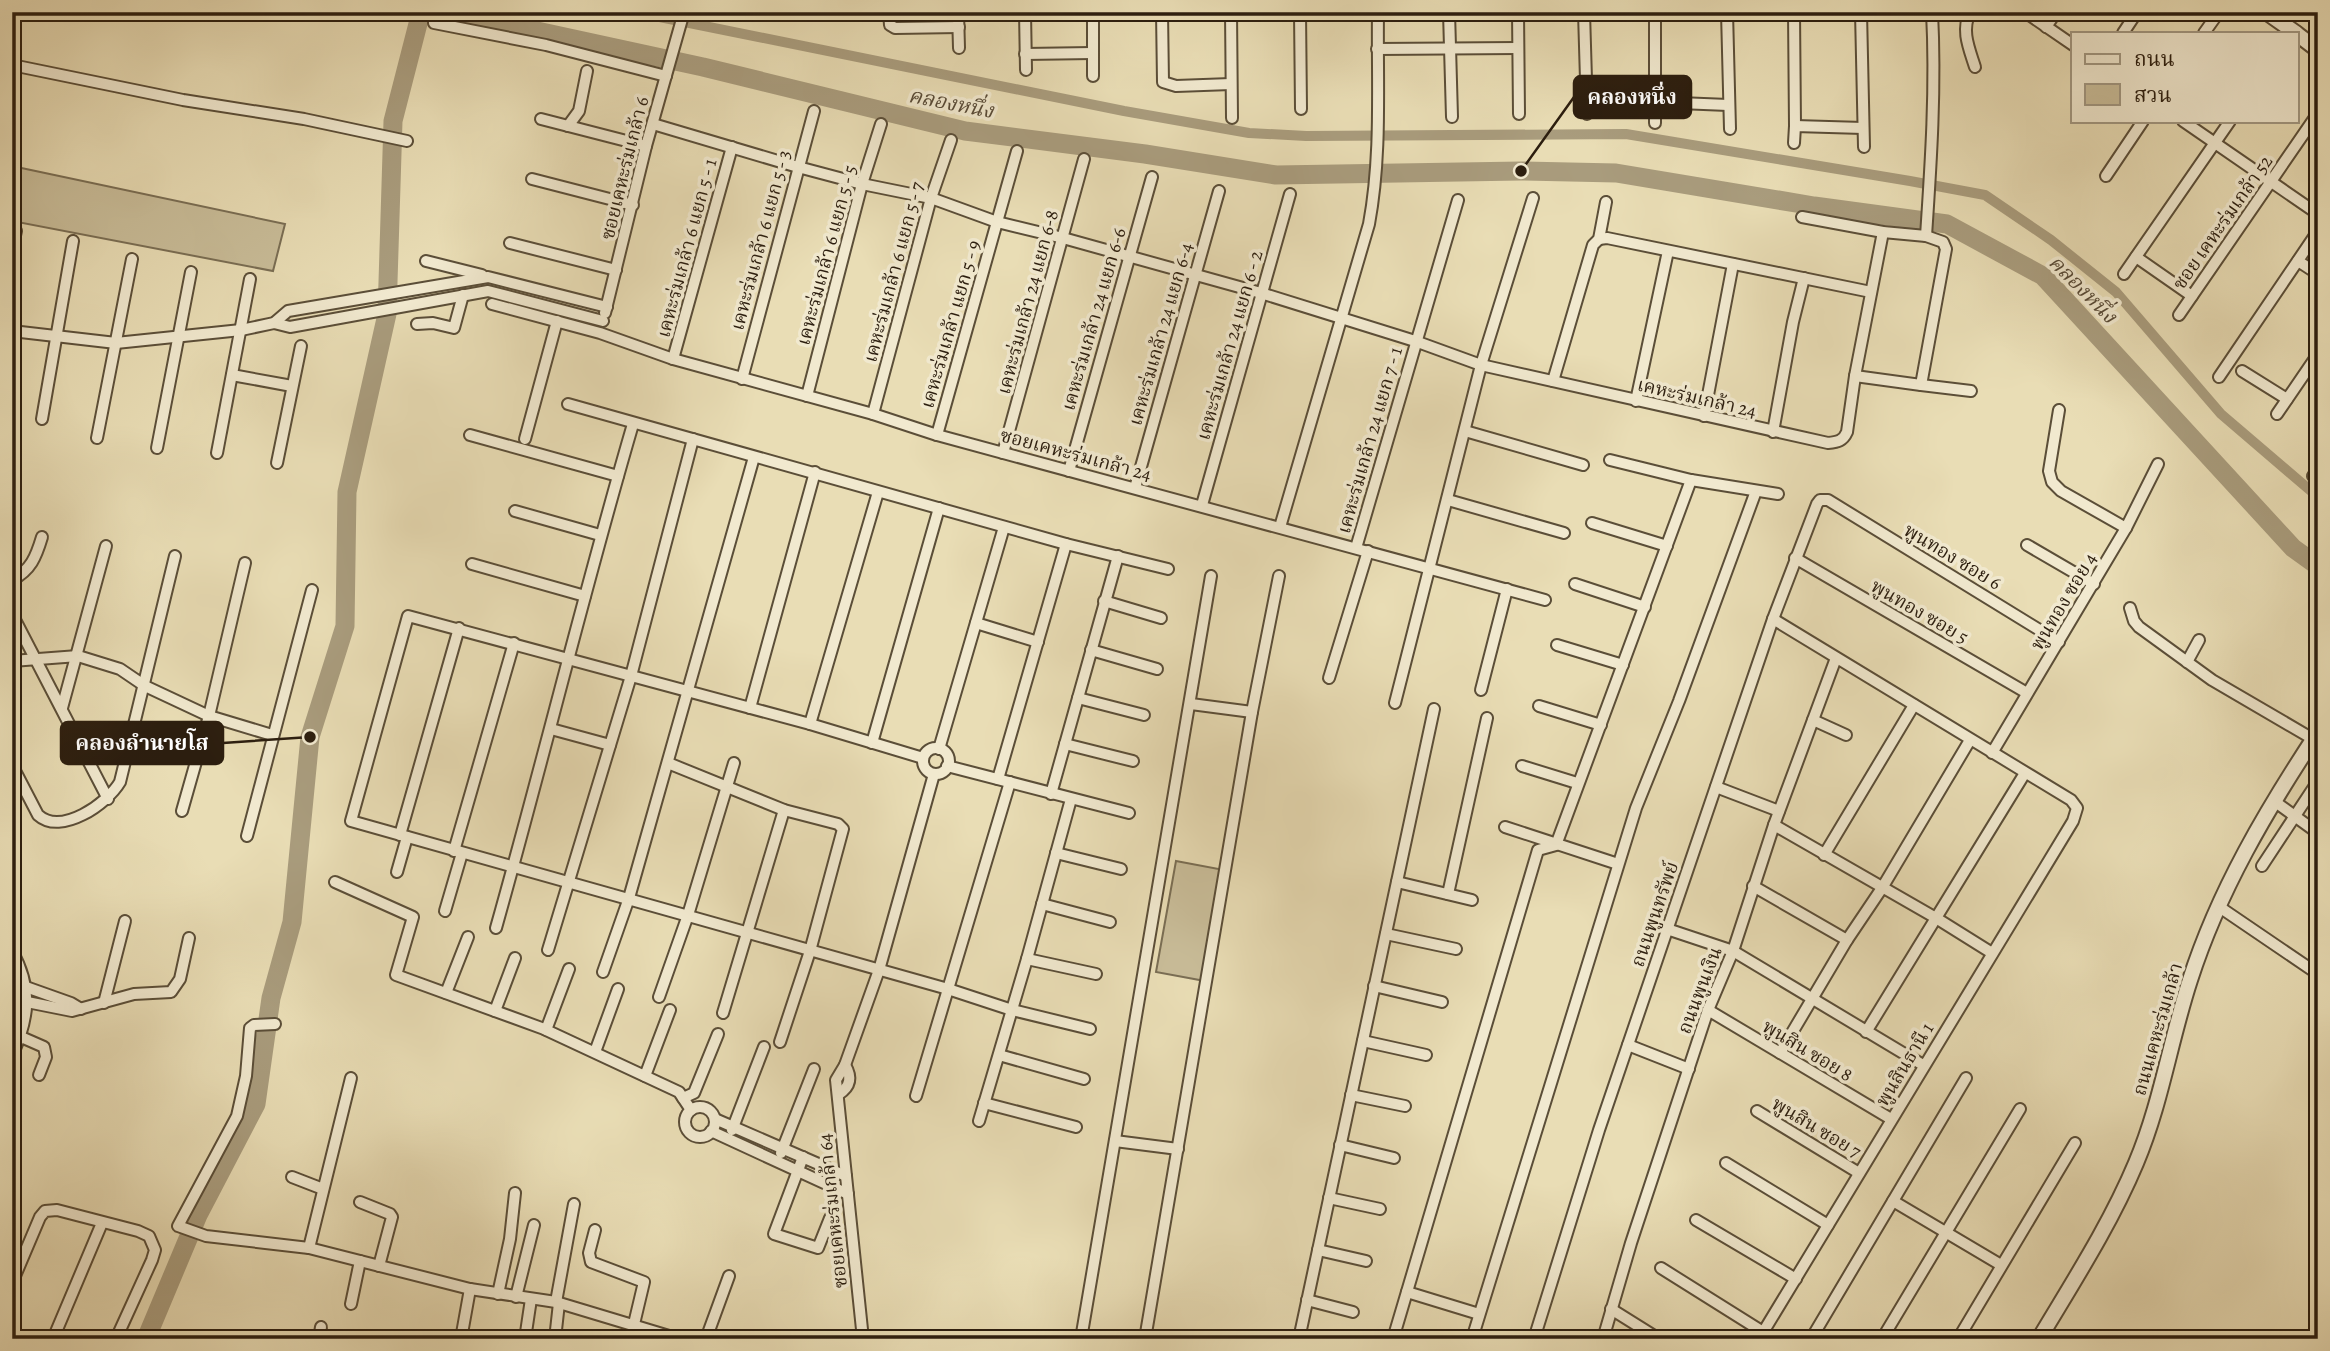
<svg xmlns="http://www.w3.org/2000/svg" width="2330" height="1351" viewBox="0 0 2330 1351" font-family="Alegreya,'Noto Serif Thai',serif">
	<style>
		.green { fill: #c9bd99; stroke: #7a6e54; stroke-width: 2 }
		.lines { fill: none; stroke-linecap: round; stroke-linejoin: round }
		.canal { stroke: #a99c7d; stroke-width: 10 }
		.river { stroke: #a99c7d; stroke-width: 19 }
		.minor-casing { stroke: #5b4e38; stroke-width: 14 }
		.tertiary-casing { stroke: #5b4e38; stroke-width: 18 }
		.minor { stroke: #f1e9cf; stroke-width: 10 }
		.tertiary { stroke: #f1e9cf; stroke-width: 14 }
		.labels { text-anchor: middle; stroke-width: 7; stroke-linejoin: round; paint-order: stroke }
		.street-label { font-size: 19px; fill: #2c1e0f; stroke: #f1e9cf }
		.water-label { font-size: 21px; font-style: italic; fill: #584a36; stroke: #f1e9cf }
		.leader { fill: none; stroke: #2c1e0f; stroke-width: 2.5 }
		.callout-dot { fill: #2c1e0f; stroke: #f1e9cf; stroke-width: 2.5 }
		.callout { fill: #2c1e0f; stroke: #2c1e0f; stroke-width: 2.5 }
		.callout-label { font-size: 21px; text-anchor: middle; font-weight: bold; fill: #fff }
	</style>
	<rect width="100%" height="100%" fill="#e9ddb5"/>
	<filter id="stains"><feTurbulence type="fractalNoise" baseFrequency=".00286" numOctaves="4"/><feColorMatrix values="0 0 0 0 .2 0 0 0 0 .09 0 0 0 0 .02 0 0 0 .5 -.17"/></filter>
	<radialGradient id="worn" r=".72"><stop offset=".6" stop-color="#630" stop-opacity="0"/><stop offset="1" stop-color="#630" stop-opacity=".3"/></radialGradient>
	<g class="green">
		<path d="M12 166 285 224 273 271 12 221Z"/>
		<path d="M1176 861 1224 870 1205 981 1156 972Z"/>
	</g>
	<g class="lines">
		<path class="canal" d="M635 12 1124 111 1249 133 1306 136 1626 134 1910 181 1985 195 2051 240 2116 292 2221 414 2318 497"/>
		<g class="river">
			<path d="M449 12 703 67 965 131 1145 154 1276 175 1521 171 1616 173 1814 206 1947 224 2043 276 2293 548 2318 566"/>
			<path d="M146 1339 198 1215 256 1104 271 998 292 922 310 737 345 626 347 492 387 314 393 121 421 12"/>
		</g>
		<defs>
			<g id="minor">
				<path d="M889 12 890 25 895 28 959 27"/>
				<path d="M958 12 959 48"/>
				<path d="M1025 12 1026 70"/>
				<path d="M1093 12V76"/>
				<path d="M1162 12 1163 82 1176 86 1231 84"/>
				<path d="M1231 12 1232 118"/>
				<path d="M1300 12 1301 109"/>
				<path d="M1449 12 1452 117"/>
				<path d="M1518 12 1519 114"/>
				<path d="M1584 12 1587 114"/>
				<path d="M1727 12 1730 129"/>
				<path d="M1794 12 1795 126"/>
				<path d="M1861 12 1864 147"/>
				<path d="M1970 12C1961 31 1969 48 1975 67"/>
				<path d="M2025 12 2073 45"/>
				<path d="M434 23 546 45 666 76"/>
				<path d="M2046 27 2056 12"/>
				<path d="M2123 33 2137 12"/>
				<path d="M2204 33 2219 12"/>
				<path d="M1377 49 1518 48"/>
				<path d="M1025 54 1093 53"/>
				<path d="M12 65 183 100 304 119 407 141"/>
				<path d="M1655 102 1728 105"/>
				<path d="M541 119 646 146"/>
				<path d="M2183 121 2318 214"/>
				<path d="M1655 123V12"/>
				<path d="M653 124 798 167 862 184 931 198 997 222 1063 238 1261 293 1415 341 1481 365 1828 443C1838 442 1843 441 1847 432L1855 376 1883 232"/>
				<path d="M568 126 579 111 587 71"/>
				<path d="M1794 143 1795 126 1863 128"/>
				<path d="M2106 176 2143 121"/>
				<path d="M532 179 633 205"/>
				<path d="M1802 217 1883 232 1926 236 1943 242 1946 249 1921 385 1855 376"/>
				<path d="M1926 236C1931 162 1936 87 1932 12"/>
				<path d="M1599 239 1607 238 1871 292"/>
				<path d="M510 243 616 270"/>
				<path d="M12 249 16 231"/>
				<path d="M2136 257 2192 296"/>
				<path d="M426 261 482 275"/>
				<path d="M2298 261 2318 274"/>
				<path d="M2124 274 2230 121"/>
				<path d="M492 304 600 333 673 359 873 414 937 435 1545 600"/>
				<path d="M605 313 646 146 684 12"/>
				<path d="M2179 315 2318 113"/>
				<path d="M274 323 290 327 488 291 603 321"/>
				<path d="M417 324 433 323 454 328 463 295"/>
				<path d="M12 331 116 343 241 330 274 323 288 311 488 277 607 307"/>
				<path d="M673 359 732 147"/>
				<path d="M2242 371 2287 399"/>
				<path d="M232 375 292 386"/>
				<path d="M2219 377 2318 231"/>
				<path d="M742 379 814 111"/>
				<path d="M1553 381 1593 245 1599 239 1606 202"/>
				<path d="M1921 385 1971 391"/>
				<path d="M807 396 862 184 881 124"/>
				<path d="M1636 401 1668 251"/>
				<path d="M568 404 1066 544 1168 569"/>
				<path d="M2059 410 2049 471 2052 482 2061 491 2126 528"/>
				<path d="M873 414 931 198 951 140"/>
				<path d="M2277 414 2318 354"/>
				<path d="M1704 416 1733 264"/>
				<path d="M42 419 73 241"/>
				<path d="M1465 431 1583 465"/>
				<path d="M1773 432 1793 322 1804 278"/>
				<path d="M470 435 618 476"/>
				<path d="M937 435 1017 151"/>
				<path d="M97 438 132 259"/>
				<path d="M525 439 557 321"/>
				<path d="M157 448 191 272"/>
				<path d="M217 453 250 279"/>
				<path d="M1003 453 1084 159"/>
				<path d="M1610 460 1691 480 1778 494"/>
				<path d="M277 463 301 346"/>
				<path d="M1069 471 1152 177"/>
				<path d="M2313 476 2318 470"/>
				<path d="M1135 488 1219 191"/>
				<path d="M1448 500 1564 533"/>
				<path d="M1202 505 1290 194"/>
				<path d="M515 511 600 535"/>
				<path d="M1592 523 1667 546"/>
				<path d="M1280 527 1369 224C1382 154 1377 83 1378 12"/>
				<path d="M2027 545 2094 584"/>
				<path d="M1356 548 1458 200"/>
				<path d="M1795 558 2027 693"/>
				<path d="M472 564 585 596"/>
				<path d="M12 580C31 570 36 557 42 537"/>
				<path d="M1575 584 1645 607"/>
				<path d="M1104 601 1161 618"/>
				<path d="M2130 608 2134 621 2139 627 2212 680 2313 739"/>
				<path d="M12 614 108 799"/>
				<path d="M976 623 1038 642"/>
				<path d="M1557 645 1623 665"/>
				<path d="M1091 650 1157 669"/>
				<path d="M12 661 78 656 120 669 145 686 209 716 272 735"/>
				<path d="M2187 662 2199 640"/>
				<path d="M1329 678 1368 551"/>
				<path d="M1481 690 1507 589"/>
				<path d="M1078 698 1144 715"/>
				<path d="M1395 703 1481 365 1533 198"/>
				<path d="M1191 704 1252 712"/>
				<path d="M1539 706 1601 725"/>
				<path d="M62 708 106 546"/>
				<path d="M750 708 815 472"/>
				<path d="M1813 720 1846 735"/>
				<path d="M810 724 878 492"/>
				<path d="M551 729 610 745"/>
				<path d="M872 743 939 508"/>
				<path d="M1065 744 1133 761"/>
				<circle cx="936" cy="761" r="13"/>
				<path d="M939 749 1004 527"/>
				<path d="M1992 753 2126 528 2158 464"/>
				<path d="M923 758 810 724 408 616 351 821 948 989 1012 1010 1090 1029"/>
				<path d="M668 763 784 810 838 824 843 829 810 951 780 1042"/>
				<path d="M12 765 38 815C61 836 107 804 120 782L175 556"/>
				<path d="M947 766 1129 813"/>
				<path d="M1522 766 1577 783"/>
				<path d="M998 779 1066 544"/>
				<path d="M1716 787 1779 811"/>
				<path d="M1051 794 1118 556"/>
				<path d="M2274 801 2318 833"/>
				<path d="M182 811 209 716 245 563"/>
				<path d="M1774 825 1936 918 1992 953"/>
				<path d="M1505 827 1618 864"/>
				<path d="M400 835 459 628"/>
				<path d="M247 836 312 590"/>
				<path d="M454 851 514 643"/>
				<path d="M1056 853 1121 869"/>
				<path d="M1824 855 1914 705"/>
				<path d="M2262 866 2318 781"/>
				<path d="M397 872 407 837"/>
				<path d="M335 882 413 917 396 975 547 1030"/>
				<path d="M1397 882 1472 900"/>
				<path d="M1753 886 1847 940"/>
				<path d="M1448 894 1487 718"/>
				<path d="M1042 904 1110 922"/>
				<path d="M2218 906 2318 974"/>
				<path d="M445 911 462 853"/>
				<path d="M496 928C543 761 584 591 633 424"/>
				<path d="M1667 929 1733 951 1923 1065"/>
				<path d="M1386 934 1456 949"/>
				<path d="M548 950 631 676 693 439"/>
				<path d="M12 951C33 989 29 1018 12 1056"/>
				<path d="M1027 959 1096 974"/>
				<path d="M569 969 546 1030 679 1092 691 1110"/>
				<path d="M603 972 629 898 754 457"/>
				<path d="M1374 986 1442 1002"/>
				<path d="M26 987 71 1003 81 1009"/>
				<path d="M446 993 468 937"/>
				<path d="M659 997 688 915 734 763"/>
				<path d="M27 1002 72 1011 134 994 171 992 180 979 189 938"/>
				<path d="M104 1003 125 921"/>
				<path d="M1708 1010 1891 1119"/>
				<path d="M495 1011 515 958"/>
				<path d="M723 1013 784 810"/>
				<path d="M275 1024 254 1025 250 1028 246 1076 237 1116 178 1226 206 1236 309 1248 470 1289 556 1302 679 1339"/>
				<path d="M1866 1032 2025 773"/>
				<path d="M12 1033 44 1047 46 1057 39 1075"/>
				<path d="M1363 1041 1426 1055"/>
				<path d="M1628 1045 1689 1069"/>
				<path d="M595 1052 618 989"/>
				<path d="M1780 1053 1847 940 1882 888 1970 740"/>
				<path d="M999 1055 1084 1079"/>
				<path d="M645 1076 670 1010"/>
				<path d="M839 1094C851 1086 852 1077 845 1065"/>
				<path d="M1351 1095 1405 1106"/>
				<path d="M916 1096 1010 782"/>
				<path d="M683 1098 694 1093 718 1034"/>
				<path d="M984 1103 1076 1127"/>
				<circle cx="700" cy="1122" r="15"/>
				<path d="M1757 1111 1859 1173"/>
				<path d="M715 1119 846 1176"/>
				<path d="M979 1121 1027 959 1071 799"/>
				<path d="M732 1130 764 1047"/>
				<path d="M711 1131 848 1194"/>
				<path d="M1115 1141 1178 1149"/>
				<path d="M1340 1145 1394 1158"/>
				<path d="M781 1153 814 1069"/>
				<path d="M803 1157 774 1234 818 1248 830 1218"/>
				<path d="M1726 1163 1828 1225"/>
				<path d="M292 1177 323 1189"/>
				<path d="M1329 1198 1380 1209"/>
				<path d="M1893 1201 2001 1265"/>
				<path d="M360 1202 390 1214 392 1217 379 1266"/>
				<path d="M1696 1220 1796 1279"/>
				<path d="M595 1230 589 1253 591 1262 644 1282 634 1324"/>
				<path d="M309 1248 351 1078"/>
				<path d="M1318 1250 1366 1261"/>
				<path d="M1661 1268 1763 1332"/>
				<path d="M12 1283 40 1217 45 1211 57 1210 138 1231 149 1236 155 1250 152 1260 116 1339"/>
				<path d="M1407 1292 1479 1314"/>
				<path d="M498 1294 510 1239 515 1193"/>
				<path d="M516 1297 534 1225"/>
				<path d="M1307 1300 1353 1312"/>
				<path d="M556 1302 574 1204"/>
				<path d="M351 1304 360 1261"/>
				<path d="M1611 1309 1659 1339"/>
				<path d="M53 1339 102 1223"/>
				<path d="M319 1339 321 1327"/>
				<path d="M461 1339 470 1289"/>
				<path d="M525 1339 531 1299"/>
				<path d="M555 1339 559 1303"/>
				<path d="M706 1339 729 1276"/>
				<path d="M863 1339 836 1080 845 1065 879 970 934 774"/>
				<path d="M1081 1339 1211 576"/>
				<path d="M1145 1339 1252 712 1279 576"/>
				<path d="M1299 1339 1434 709"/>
				<path d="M1393 1339 1538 850 1556 845 1691 480"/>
				<path d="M1472 1339 1636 808 1679 701 1756 491"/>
				<path d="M1534 1339 1599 1130 1773 619 1817 504 1820 500H1828L2059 642"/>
				<path d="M1603 1339 1631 1243 1708 1010 1733 951 1774 825 1836 658"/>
				<path d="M1759 1339 2073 821 2077 808 2071 800 1773 619"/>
				<path d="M1811 1339 1966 1078"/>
				<path d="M1882 1339 2020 1109"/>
				<path d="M1958 1339 2075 1143"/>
			</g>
			<g id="tertiary">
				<path d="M2266 12 2296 33"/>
				<path d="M2297 34 2318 50"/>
				<path d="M2039 1339C2073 1282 2110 1225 2136 1163 2161 1104 2170 1041 2190 980 2219 890 2266 811 2318 732"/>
			</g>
		</defs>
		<use href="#minor" class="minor-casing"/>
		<use href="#tertiary" class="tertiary-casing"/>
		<use href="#minor" class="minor"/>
		<use href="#tertiary" class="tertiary"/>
	</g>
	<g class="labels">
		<g class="street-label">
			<text transform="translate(624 168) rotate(-76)" y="7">ซอยเคหะร่มเกล้า 6</text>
			<text transform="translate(2222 222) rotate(-55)" y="7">ซอย เคหะร่มเกล้า 52</text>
			<text transform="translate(760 240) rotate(-75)" y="7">เคหะร่มเกล้า 6 แยก 5 - 3</text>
			<text transform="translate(686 248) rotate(-75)" y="7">เคหะร่มเกล้า 6 แยก 5 - 1</text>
			<text transform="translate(826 255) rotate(-75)" y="7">เคหะร่มเกล้า 6 แยก 5 - 5</text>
			<text transform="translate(893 272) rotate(-75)" y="7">เคหะร่มเกล้า 6 แยก 5 - 7</text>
			<text transform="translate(1027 302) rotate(-75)" y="7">เคหะร่มเกล้า 24 แยก 6-8</text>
			<text transform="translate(1093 319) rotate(-74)" y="7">เคหะร่มเกล้า 24 แยก 6-6</text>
			<text transform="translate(950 324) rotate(-74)" y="7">เคหะร่มเกล้า แยก 5 - 9</text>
			<text transform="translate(1160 334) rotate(-74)" y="7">เคหะร่มเกล้า 24 แยก 6-4</text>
			<text transform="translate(1229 345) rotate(-74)" y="7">เคหะร่มเกล้า 24 แยก 6 - 2</text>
			<text transform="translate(1697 397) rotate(13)" y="7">เคหะร่มเกล้า 24</text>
			<text transform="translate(1369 440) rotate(-74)" y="7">เคหะร่มเกล้า 24 แยก 7 - 1</text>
			<text transform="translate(1076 454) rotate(15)" y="7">ซอยเคหะร่มเกล้า 24</text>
			<text transform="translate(1953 556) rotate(31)" y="7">พูนทอง ซอย 6</text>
			<text transform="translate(2063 601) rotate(-59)" y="7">พูนทอง ซอย 4</text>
			<text transform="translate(1920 611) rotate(30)" y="7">พูนทอง ซอย 5</text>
			<text transform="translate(1654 914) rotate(-71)" y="7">ถนนพูนทรัพย์</text>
			<text transform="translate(1699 990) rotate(-69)" y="7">ถนนพูนเงิน</text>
			<text transform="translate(2157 1029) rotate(-74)" y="7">ถนนเคหะร่มเกล้า</text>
			<text transform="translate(1808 1050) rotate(31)" y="7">พูนสิน ซอย 8</text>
			<text transform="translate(1904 1064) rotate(-59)" y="7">พูนสินธานี 1</text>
			<text transform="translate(1817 1127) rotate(31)" y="7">พูนสิน ซอย 7</text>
			<text transform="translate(832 1211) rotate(-96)" y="7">ซอยเคหะร่มเกล้า 64</text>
		</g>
		<g class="water-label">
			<text transform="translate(951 103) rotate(11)" y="7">คลองหนึ่ง</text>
			<text transform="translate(2083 289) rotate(45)" y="7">คลองหนึ่ง</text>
		</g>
	</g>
	<path class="leader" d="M1521 171L1574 97M310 737L223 743"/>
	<g class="callout-dot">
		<circle cx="1521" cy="171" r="7"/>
		<circle cx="310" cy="737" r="7"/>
	</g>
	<g class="callout">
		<rect x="1574" y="76" width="117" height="42" rx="7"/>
		<rect x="61" y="722" width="162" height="42" rx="7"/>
	</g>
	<g class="callout-label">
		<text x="1632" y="104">คลองหนึ่ง</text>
		<text x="142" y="750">คลองลำนายโส</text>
	</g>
	<rect width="2330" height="1351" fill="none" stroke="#e9ddb5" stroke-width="42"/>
	<rect x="14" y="14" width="2302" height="1323" fill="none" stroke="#2c1e0f" stroke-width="3.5"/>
	<rect x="21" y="21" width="2288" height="1309" fill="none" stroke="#2c1e0f" stroke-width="2"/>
	<rect x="2071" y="32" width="228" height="91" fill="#f1e9cf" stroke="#a29882" stroke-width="2"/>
	<rect x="2085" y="54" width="35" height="10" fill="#f1e9cf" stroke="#a29882" stroke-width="2"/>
	<text x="2134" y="66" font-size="21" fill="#2c1e0f">ถนน</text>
	<rect x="2085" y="84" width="35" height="21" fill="#c9bd99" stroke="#a29882" stroke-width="2"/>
	<text x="2134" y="102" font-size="21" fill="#2c1e0f">สวน</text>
	<rect width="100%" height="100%" filter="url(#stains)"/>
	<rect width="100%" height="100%" fill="url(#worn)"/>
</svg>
